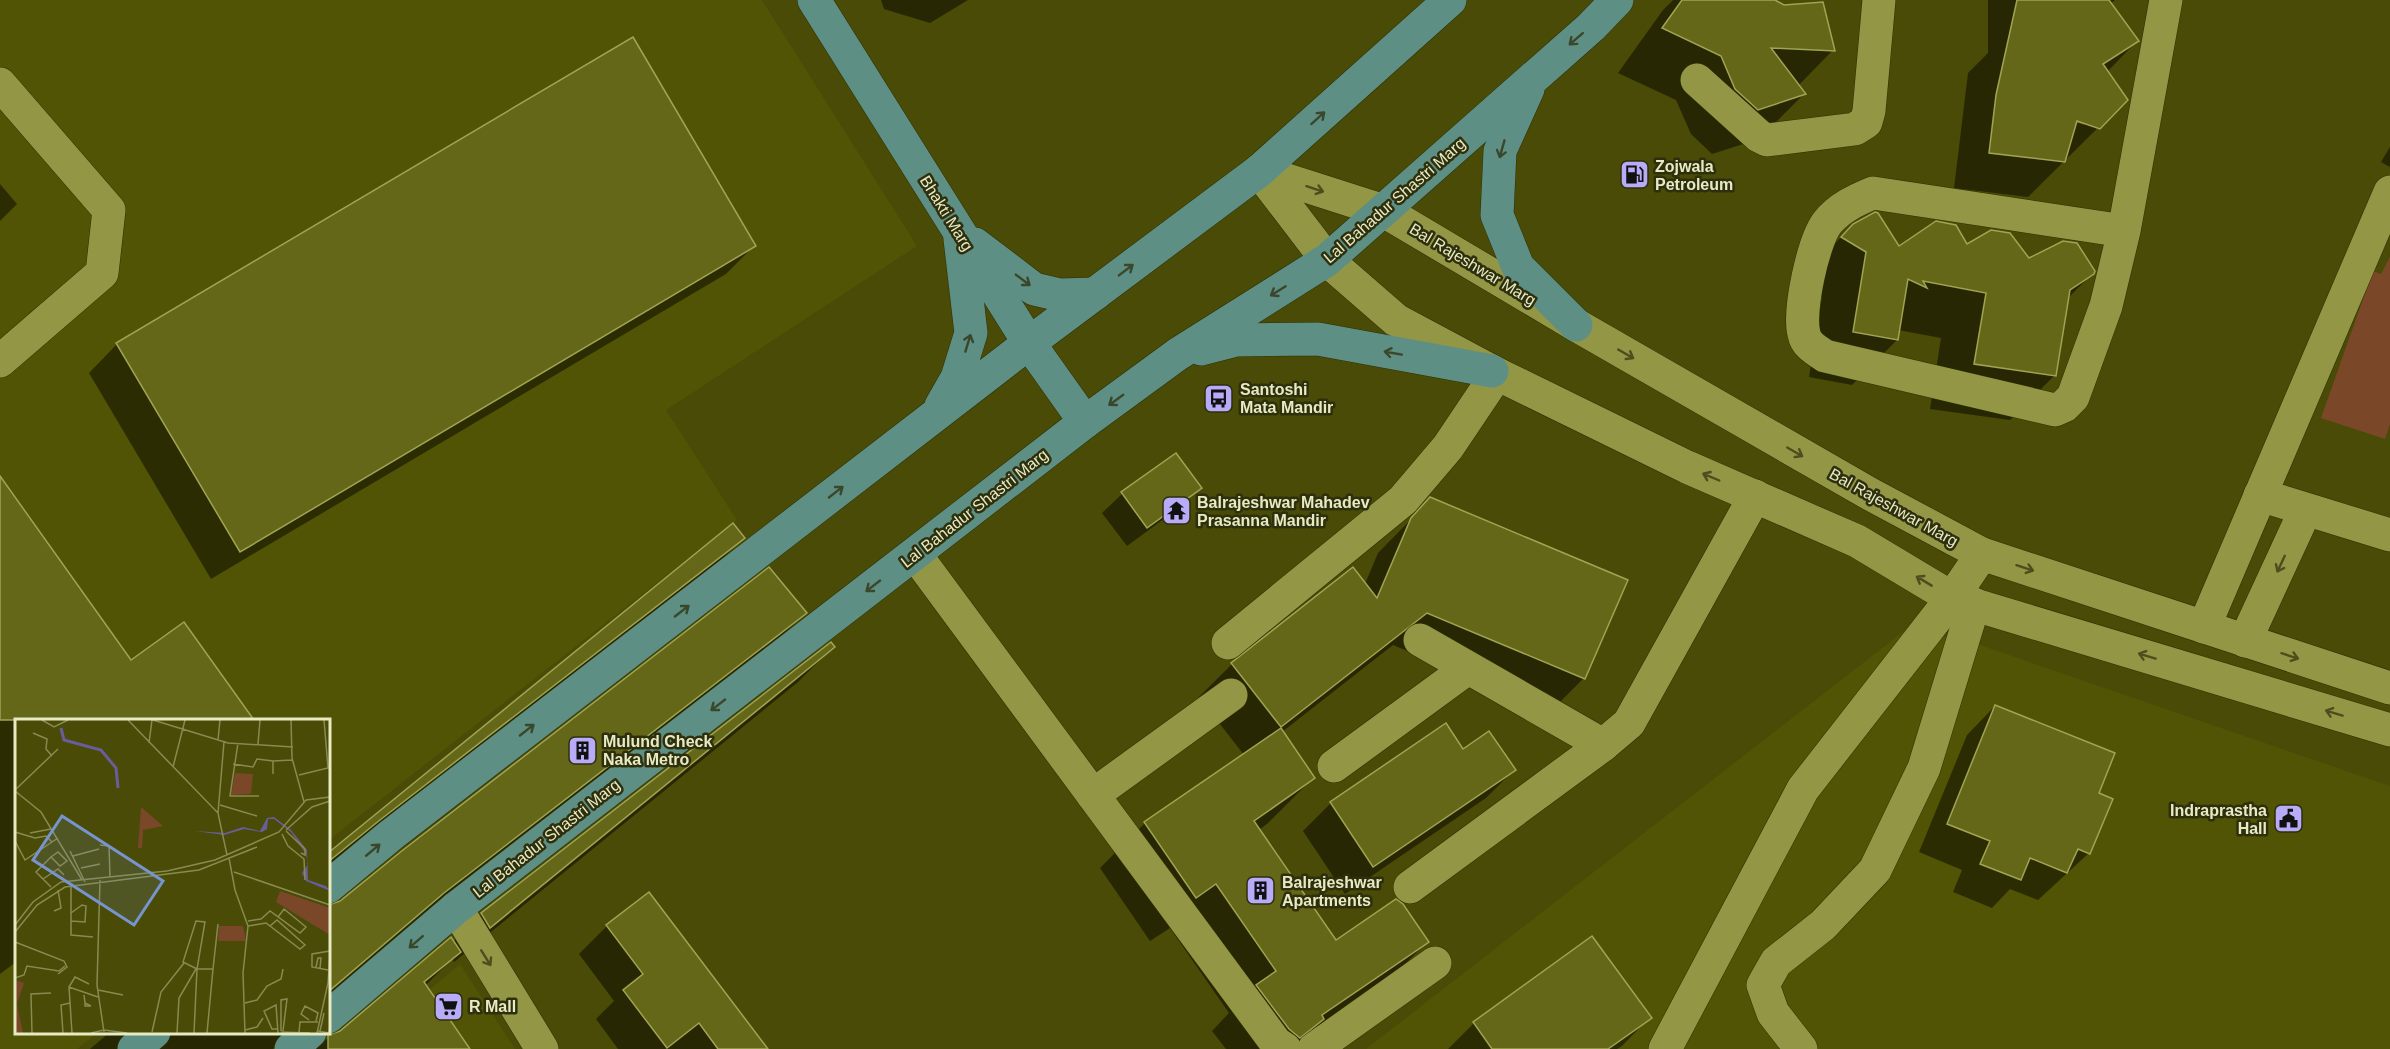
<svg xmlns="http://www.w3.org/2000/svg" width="2390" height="1049" viewBox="0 0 2390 1049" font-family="Helvetica,sans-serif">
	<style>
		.built { fill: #525405 }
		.green { fill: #7a4829 }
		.shadow { fill: #0007; fill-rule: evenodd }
		.building { fill: #656718; stroke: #a0a453; stroke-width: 1.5 }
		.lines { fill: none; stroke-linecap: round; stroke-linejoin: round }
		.minor-casing { stroke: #2e3002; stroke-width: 34 }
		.major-casing { stroke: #2e3002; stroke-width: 34 }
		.minor { stroke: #929645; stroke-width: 33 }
		.major { stroke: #5d8f85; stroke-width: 33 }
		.oneway { stroke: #3a472b }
		.oneway2 { stroke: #4c4e1e }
		.labels { text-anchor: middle; stroke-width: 5; stroke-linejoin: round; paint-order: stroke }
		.poi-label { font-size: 16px; font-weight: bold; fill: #e7eac2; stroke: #2e2f0d; text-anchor: start }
		.street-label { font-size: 16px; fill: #e7eac2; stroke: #2e2f0d }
		.inset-river { fill: none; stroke: #695d9c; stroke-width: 3 }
		.inset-road { fill: none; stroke: #888b51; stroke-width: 1.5 }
		.view { fill: #7894ce; fill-opacity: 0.15; stroke: #7894ce; stroke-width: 3 }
		.inset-edge { fill: none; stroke: #e7eac2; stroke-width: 3 }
	</style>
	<rect width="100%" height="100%" fill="#494b06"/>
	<g class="built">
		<path d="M0 0H762L917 246 666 410 737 520 329 840 328 720H16V1032L97 1033 77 1049H0Z"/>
		<path d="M1908 628 1977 644 2390 786V1049H1366Z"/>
		<path d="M460 964 515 1049H359Z"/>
	</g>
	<path class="green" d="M2390 257V424L2385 439 2321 418 2373 271 2381 274Z"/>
	<g class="shadow">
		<path d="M881 0H968L930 23 884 9Z"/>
		<path d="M1673 0H1772L1833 50 1798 86 1804 94 1759 139 1712 154 1691 134 1676 100 1618 73 1663 10Z"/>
		<path d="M1988 0H2115L2110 4 2137 41 2107 72 2126 100 2028 197 1954 188 1968 73 1988 53ZM2070 117 2084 122V125L2069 120Z"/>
		<path d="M2390 147V167L2381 162Z"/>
		<path d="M0 184 17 204 0 221Z"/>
		<path d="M1843 235 1899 248 1967 246 2093 273 2067 299 2055 375 2010 420 1930 409 1941 338 1898 330 1897 340 1852 385 1809 377 1822 297 1797 283Z"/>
		<path d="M755 245 726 274 211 579 89 373 117 344Z"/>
		<path d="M1175 455 1200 488 1180 507 1127 546 1102 513 1122 494Z"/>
		<path d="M0 478 130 662 184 625 252 720H16V962L0 974Z"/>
		<path d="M1431 499 1584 678 1551 711 1393 645 1282 732 1313 778 1268 823 1259 830 1336 942H1427L1382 987 1292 1049H1226L1212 1031 1229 1013 1170 928 1150 941 1100 868 1145 823 1244 755 1199 697 1232 664 1365 584 1378 553Z"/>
		<path d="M743 538 708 573 328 867V855Z"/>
		<path d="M805 613 770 648 328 995V907Z"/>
		<path d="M833 647 798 682 454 962 452 959 425 986 468 1049H316L329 1037 341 1033 453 942 482 914Z"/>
		<path d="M1995 706 2097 794 2089 853 2038 900 2010 889 1992 908 1953 892 1962 870 1919 852 1967 735Z"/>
		<path d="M1445 725 1463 751 1514 770 1486 798 1345 894 1303 831 1331 803Z"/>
		<path d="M649 894 766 1049H618L596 1019 614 1001 579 954 607 926Z"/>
		<path d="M1592 938 1650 1017 1622 1046 1617 1049H1448L1474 1023Z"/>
		<path d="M110 1032H289L273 1049H90Z"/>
	</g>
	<g class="building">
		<path d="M1682 0H1775L1784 5 1823 2 1835 51 1771 48 1806 94 1758 110 1735 89 1721 56 1662 28Z"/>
		<path d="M2017 0H2109L2139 41 2103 64 2128 100 2100 129 2077 121 2065 162 1989 153 1996 95Z"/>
		<path d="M633 37 756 246 240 552 116 343Z"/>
		<path d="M1875 212 1878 213 1899 246 1936 221 1956 225 1967 244 1991 230 2010 233 2029 258 2063 241 2077 243 2095 271 2094 274 2070 290 2056 376 1974 364 1986 293 1923 281 1927 288 1908 279 1898 340 1853 332 1866 252 1841 237 1853 224Z"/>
		<path d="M1176 453 1202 488 1147 528 1121 492Z"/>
		<path d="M0 476 131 660 184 622 254 720H0Z"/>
		<path d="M1430 497 1628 580 1585 679 1427 613 1281 727 1231 663 1353 567 1377 598 1411 518Z"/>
		<path d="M733 523 745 538 380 820 328 862V853Z"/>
		<path d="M769 567 807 613 444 893 328 992V905L340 901 403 850Z"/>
		<path d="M831 642 835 647 490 928 481 913Z"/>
		<path d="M1995 705 2115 753 2099 793 2113 799 2090 854 2078 849 2067 873 2030 858 2021 880 1980 864 1990 841 1947 824Z"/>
		<path d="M1446 723 1463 749 1489 731 1516 770 1373 867 1330 802Z"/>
		<path d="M1281 728 1315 778 1254 821 1336 940 1396 899 1403 904 1429 942 1322 1015 1324 1019 1300 1038 1289 1029 1256 985 1276 971 1216 884 1196 898 1144 822Z"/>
		<path d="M649 892 768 1049H718L699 1023 667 1048 623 990 643 974 606 925Z"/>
		<path d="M1592 936 1652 1018 1608 1049H1492L1473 1022Z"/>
		<path d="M451 937 461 952 424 982 470 1049H328V1035L340 1031Z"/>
	</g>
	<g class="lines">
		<defs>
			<g id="minor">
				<path d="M1697 80 1759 136 1767 140 1855 129 1866 122 1869 111 1879 0"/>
				<path d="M0 84 109 210 102 273 0 361"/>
				<path d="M1259 171 1327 260 1396 320 1497 374 1687 467 1857 541 1952 598 2390 730"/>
				<path d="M1259 171 1384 211 1576 325 1870 494 1982 554 2390 688"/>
				<path d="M2124 231 1873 193C1856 200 1839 208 1827 223 1813 242 1798 311 1804 334 1806 345 1816 350 1825 356L2055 410 2064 406 2073 397 2106 306 2124 231 2166 0"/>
				<path d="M2260 495 2390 535"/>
				<path d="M915 554 1276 1043 1285 1049"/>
				<path d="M2204 627 2390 192"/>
				<path d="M1420 640 1603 745"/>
				<path d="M2245 641 2305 511"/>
				<path d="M1228 643 1403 500 1448 447 1497 374"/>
				<path d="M1334 766 1468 668"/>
				<path d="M1093 795 1231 695"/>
				<path d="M1410 887 1603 745 1629 723 1755 496"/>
				<path d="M456 908 542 1049"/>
				<path d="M1314 1049 1435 963"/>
				<path d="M1665 1049 1803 789 1952 598 1982 554"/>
				<path d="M1801 1049 1773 1013 1763 985 1776 962 1823 925 1875 870 1924 768 1974 604"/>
			</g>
			<g id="major">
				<path d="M814 0 1029 343 1085 422"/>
				<path d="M1528 89 1500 151 1497 215 1518 267 1576 325"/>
				<path d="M975 244 1034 289 1060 295 1095 294"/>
				<path d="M1201 349 1236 340 1318 339 1492 371"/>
				<path d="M941 406 957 378 971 333 960 239"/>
				<path d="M328 887 391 835 1029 343 1259 171 1450 0"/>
				<path d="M328 1017 456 908 1085 422 1178 354 1327 260 1591 27 1617 0"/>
				<path d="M134 1049 154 1032"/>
				<path d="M291 1049 310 1032"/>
			</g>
		</defs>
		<use href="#minor" class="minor-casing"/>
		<use href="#major" class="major-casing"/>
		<use href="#minor" class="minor"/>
		<use href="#major" class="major"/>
	</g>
	<defs><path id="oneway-shaft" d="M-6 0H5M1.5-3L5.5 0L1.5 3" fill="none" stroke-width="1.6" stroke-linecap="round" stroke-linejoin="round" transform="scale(1.5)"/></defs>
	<g class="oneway">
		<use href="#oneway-shaft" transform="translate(1576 39) rotate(139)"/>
		<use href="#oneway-shaft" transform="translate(1318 118) rotate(-42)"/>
		<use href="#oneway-shaft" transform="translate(1502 149) rotate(106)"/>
		<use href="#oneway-shaft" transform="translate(1126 270) rotate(-37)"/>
		<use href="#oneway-shaft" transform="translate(1023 280) rotate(37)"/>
		<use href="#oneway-shaft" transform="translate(1278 291) rotate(148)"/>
		<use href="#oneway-shaft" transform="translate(968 343) rotate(-73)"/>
		<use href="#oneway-shaft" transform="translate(1393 353) rotate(-170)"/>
		<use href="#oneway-shaft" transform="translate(1116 400) rotate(144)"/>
		<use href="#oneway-shaft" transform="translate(836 492) rotate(-38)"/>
		<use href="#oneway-shaft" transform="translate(873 586) rotate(142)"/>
		<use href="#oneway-shaft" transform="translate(682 611) rotate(-38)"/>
		<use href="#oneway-shaft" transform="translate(718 705) rotate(142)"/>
		<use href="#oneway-shaft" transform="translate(527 730) rotate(-38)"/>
		<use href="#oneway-shaft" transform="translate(373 850) rotate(-40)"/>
		<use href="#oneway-shaft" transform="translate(416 942) rotate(139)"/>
	</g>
	<g class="oneway2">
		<use href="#oneway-shaft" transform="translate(1315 189) rotate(18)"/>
		<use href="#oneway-shaft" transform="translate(1626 354) rotate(30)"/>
		<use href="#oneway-shaft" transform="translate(1795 452) rotate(30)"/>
		<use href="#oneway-shaft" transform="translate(1711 477) rotate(-157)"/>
		<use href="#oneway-shaft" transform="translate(2281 564) rotate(115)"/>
		<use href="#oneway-shaft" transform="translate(2025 568) rotate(18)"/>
		<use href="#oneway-shaft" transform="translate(1924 581) rotate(-149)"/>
		<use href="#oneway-shaft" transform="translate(2147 656) rotate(-163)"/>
		<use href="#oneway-shaft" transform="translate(2290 656) rotate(18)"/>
		<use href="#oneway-shaft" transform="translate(2334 713) rotate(-163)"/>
		<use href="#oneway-shaft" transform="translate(486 958) rotate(58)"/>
	</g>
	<defs>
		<symbol id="fuel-square" viewBox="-11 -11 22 22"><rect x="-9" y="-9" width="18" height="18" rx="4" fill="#b8abf7" stroke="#2e2f0d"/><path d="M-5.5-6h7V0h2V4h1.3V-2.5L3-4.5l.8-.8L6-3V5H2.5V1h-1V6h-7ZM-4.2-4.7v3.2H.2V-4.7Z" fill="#111"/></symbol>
		<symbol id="bus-square" viewBox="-11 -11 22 22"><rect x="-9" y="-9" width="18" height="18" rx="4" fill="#b8abf7" stroke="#2e2f0d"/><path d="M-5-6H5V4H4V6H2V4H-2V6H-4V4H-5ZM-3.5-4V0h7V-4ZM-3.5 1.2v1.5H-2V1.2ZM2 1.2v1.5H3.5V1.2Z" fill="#111"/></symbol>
		<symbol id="temple-square" viewBox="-11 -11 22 22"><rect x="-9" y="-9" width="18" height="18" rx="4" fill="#b8abf7" stroke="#2e2f0d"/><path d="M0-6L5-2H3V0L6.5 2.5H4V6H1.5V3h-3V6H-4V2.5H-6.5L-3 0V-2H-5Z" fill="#111"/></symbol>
		<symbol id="building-square" viewBox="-11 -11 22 22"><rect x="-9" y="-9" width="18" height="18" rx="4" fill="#b8abf7" stroke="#2e2f0d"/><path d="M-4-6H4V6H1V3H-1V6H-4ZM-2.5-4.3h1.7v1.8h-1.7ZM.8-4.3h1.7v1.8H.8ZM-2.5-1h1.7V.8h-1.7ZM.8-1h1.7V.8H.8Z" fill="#111"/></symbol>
		<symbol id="civic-square" viewBox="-11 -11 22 22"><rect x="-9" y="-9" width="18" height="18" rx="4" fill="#b8abf7" stroke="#2e2f0d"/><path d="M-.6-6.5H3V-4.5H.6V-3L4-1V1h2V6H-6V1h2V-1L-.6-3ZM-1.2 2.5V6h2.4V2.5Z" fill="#111"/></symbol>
		<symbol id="supermarket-square" viewBox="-11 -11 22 22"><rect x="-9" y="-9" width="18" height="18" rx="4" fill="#b8abf7" stroke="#2e2f0d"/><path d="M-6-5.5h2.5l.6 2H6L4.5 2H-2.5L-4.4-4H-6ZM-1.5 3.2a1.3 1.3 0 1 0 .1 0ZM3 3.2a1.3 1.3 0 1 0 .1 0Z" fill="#111"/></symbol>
	</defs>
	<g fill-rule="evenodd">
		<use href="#fuel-square" x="1618" y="158" width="33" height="33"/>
		<use href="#bus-square" x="1202" y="382" width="33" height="33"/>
		<use href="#temple-square" x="1160" y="494" width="33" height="33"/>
		<use href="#building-square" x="566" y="734" width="33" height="33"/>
		<use href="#civic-square" x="2272" y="802" width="33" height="33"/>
		<use href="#building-square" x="1244" y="874" width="33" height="33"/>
		<use href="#supermarket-square" x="432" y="990" width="33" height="33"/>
	</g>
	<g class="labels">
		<g class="poi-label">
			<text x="1655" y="172">Zojwala<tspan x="1655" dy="18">Petroleum</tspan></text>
			<text x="1240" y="395">Santoshi<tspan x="1240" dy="18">Mata Mandir</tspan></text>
			<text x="1197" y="508">Balrajeshwar Mahadev<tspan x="1197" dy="18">Prasanna Mandir</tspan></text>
			<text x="603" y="747">Mulund Check<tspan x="603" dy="18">Naka Metro</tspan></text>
			<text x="2267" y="816" text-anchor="end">Indraprastha<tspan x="2267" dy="18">Hall</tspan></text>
			<text x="1282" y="888">Balrajeshwar<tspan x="1282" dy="18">Apartments</tspan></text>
			<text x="469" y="1012">R Mall</text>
		</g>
		<g class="street-label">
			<text transform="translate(1394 200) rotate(-41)" y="6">Lal Bahadur Shastri Marg</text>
			<text transform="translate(947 213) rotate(58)" y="6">Bhakti Marg</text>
			<text transform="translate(1473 264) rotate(31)" y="6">Bal Rajeshwar Marg</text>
			<text transform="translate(1894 507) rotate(29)" y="6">Bal Rajeshwar Marg</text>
			<text transform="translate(974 508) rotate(-38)" y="6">Lal Bahadur Shastri Marg</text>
			<text transform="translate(546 838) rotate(-38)" y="6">Lal Bahadur Shastri Marg</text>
		</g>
	</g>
	<g transform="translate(15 719)">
		<rect width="315" height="315" fill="#494b06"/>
		<path d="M220 54 238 55 236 75 216 76ZM126 88 148 107 128 111 127 129H123ZM265 172 315 189V216L261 183ZM204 207H228L231 222H203ZM0 261 9 264 2 285 8 314H0Z" fill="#7a4829"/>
		<path d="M259 98 276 111 292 131 293 161 311 167 315 172 291 162 287 154 293 145 291 135 276 113 259 100H253L252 110 247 113 229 110 209 116 180 112 210 114 228 108 245 112 252 99Z" fill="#695d9c"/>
		<path class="inset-river" d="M46 9 49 21 86 31 101 49 103 69"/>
		<path class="inset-road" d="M27 1 39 8 53 1M113 1 203 94 212 136M138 1 213 24 278 28M276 1 277 39 289 83M18 14 32 20 31 30 37 37M203 21 205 1M134 24 137 1M223 24 215 77H244M243 25 245 1M258 42 277 41M218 45 238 48 242 40 258 42V55M158 48 170 1M284 56 313 49 309 1M0 71 43 30M0 72 26 93 67 161M205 86 242 97M203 94 209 23M271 111 297 88 315 82M271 112 290 130V136L286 134M0 113 20 119 31 117 37 123M15 114 36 110M267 115 273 127 289 140 290 161M0 122 10 141 43 119M85 126 94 127 95 158M55 132 70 163M58 137 84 130M36 138 43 133 52 142 45 147 36 138 21 153 36 168M214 139 220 171 233 207 228 254 230 314M66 149 85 145M219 153 315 186M28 160 43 150 49 156M85 161 82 266 89 313M56 168V216L78 218M39 192 46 189 43 171M56 202 70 203 71 187 67 186 56 194M233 202 246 200 255 192 285 214 291 208 269 190 263 198M0 206 18 183 46 163 152 152 200 141 264 113 291 81 315 78M233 207 251 204 255 207 262 201 290 226 285 230 255 207M0 213 22 186 50 168 184 151 242 128M0 223 49 242 52 248 43 255M301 248 303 239H306L305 249M198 250 203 205M313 251 297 248V235L315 232M0 259 9 256 12 247 44 252 50 247M54 268 60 258 74 265M83 271 108 276M69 276 70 284V287H76L70 284M230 284 242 281 252 267 266 260 268 250M294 301 286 295 290 287 303 294 301 302M262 310H257L249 292 261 286 263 314M230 311 242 308 248 299M266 312V281L272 280 268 312M303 312 314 314 315 307M305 312 309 294M137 313 146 273 169 244M266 313 295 314M284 313 285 303H303M17 314 16 275 36 274M48 314 46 286 55 284M57 314 54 268 83 278M76 314 89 311 112 314M162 314 164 279 181 250M179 314 182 250 190 203 181 202 168 243 182 250H198L192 314M302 314 313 264 315 235"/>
		<path class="view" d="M47 97 148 162 119 206 18 141Z"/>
		<rect width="315" height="315" class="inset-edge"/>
	</g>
</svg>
